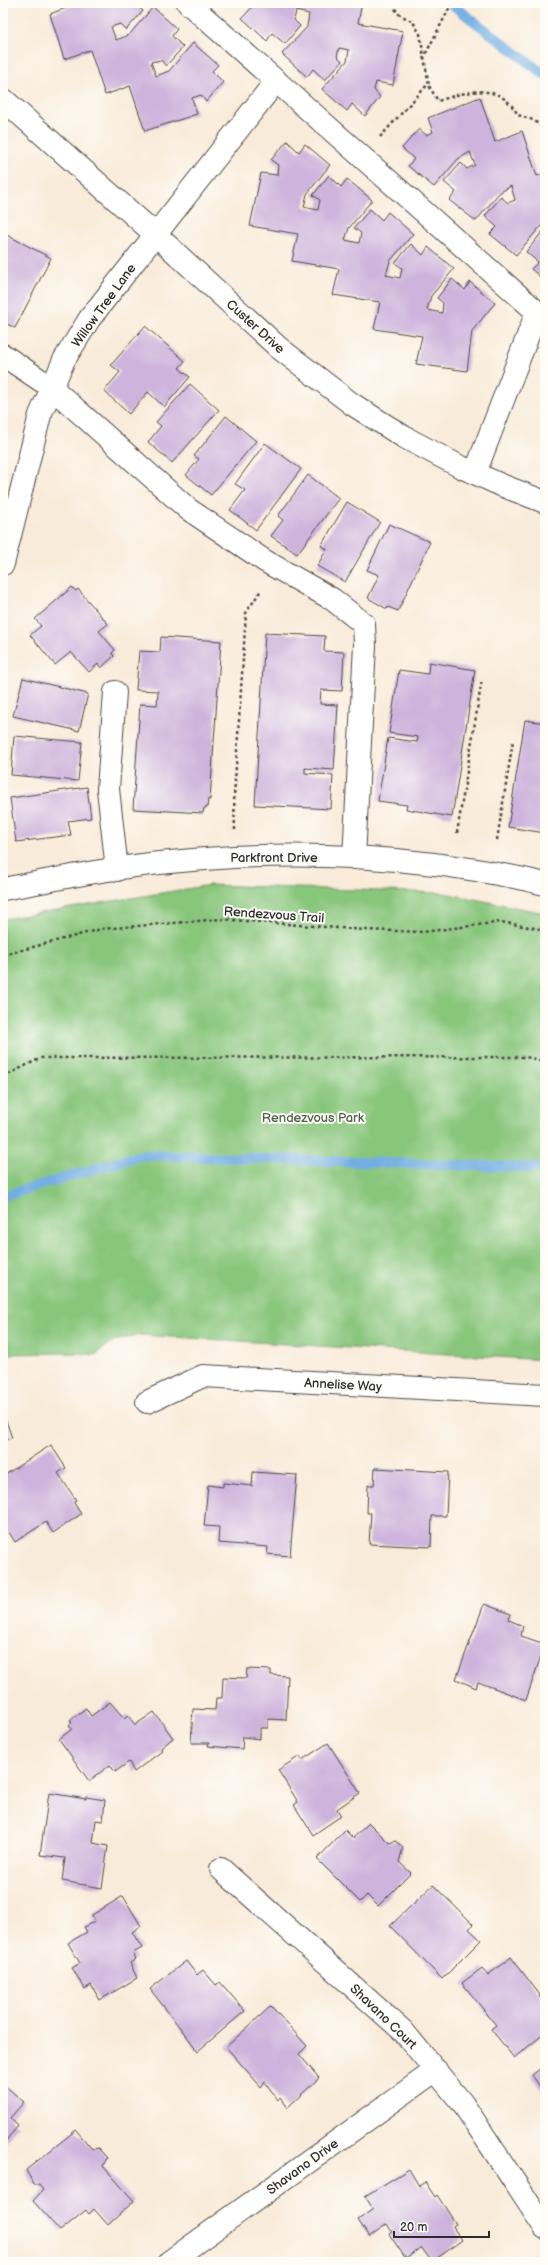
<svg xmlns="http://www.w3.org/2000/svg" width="548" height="2265" viewBox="0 0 548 2265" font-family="'Balsamiq Sans',sans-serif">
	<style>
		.green { fill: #88c67c; stroke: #5a7854 }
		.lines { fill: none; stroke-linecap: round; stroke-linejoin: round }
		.stream { stroke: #72ade3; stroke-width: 10 }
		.building { fill: #ceb4dc }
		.minor-casing { stroke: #4a4845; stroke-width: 24 }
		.path { stroke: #4a4845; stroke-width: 2.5; stroke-dasharray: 3 3; stroke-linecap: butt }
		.minor { stroke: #fff; stroke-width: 22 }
		.labels { text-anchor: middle; stroke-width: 4; stroke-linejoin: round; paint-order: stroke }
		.street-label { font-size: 13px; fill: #2b2b2b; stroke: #fdfcf7 }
		.park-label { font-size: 13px; fill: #4c6147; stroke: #fdfcf7 }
	</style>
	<rect width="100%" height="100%" fill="#fdfcf7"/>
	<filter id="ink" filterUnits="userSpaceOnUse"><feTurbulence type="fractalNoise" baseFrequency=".025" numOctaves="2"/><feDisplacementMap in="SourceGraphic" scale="8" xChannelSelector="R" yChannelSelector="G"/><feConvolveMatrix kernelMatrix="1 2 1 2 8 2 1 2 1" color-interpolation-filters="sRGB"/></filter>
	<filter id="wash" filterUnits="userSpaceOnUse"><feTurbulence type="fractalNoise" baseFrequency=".012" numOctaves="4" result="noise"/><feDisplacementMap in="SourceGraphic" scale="16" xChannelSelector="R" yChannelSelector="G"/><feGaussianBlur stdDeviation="0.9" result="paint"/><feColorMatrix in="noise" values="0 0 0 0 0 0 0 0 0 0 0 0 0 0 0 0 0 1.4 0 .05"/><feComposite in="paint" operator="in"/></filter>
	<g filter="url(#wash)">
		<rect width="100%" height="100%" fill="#f9ebd9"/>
		<path class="green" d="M210 885 444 893 545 913V1360L140 1335 114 1341 95 1355 79 1353 3 1354V919Z"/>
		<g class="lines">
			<g class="stream">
				<path d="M450 3 545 75"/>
				<path d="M3 1196 142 1155 545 1168"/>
			</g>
		</g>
		<g id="blocks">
			<g class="building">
				<path d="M79 3H134L143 11 126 30 120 24 111 27 116 40 129 35 153 7 177 29 172 36 183 47 166 66 161 60 151 62 156 76 169 71 193 43 218 65 212 71 223 82 206 102 201 95 192 98 197 114 145 131 130 86 105 95 90 50 64 59 50 14Z"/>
				<path d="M256 3H362L358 23 403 31 393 85 376 82 374 90 380 97 365 116 352 104 347 111 322 89 347 61 349 50 339 48 337 56 342 61 325 80 313 69 307 77 282 54 307 27 309 14 296 11 294 20 300 26 285 44 272 33 267 41 242 18Z"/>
				<path d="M480 97 495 142 522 131 537 176 545 173V225L540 227 516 255 490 234 497 227 485 216 501 197 508 203 515 200 511 186 499 193 476 221 449 200 456 192 444 182 461 163 467 169 475 165 470 152 458 159 434 187 408 166 414 159 402 148 419 129 426 135 433 132 428 118Z"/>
				<path d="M287 141 299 152 305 144 330 165 307 194 304 207 318 210 320 200 313 195 329 175 341 187 347 179 372 200 349 228 345 240 359 243 361 233 354 228 370 209 382 220 388 212 413 234 390 261 386 275 400 278 402 268 395 263 411 244 423 255 428 247 454 269 431 296 427 310 442 313 443 303 437 298 452 279 465 290 470 282 495 303 472 331 467 371 416 364 422 336 374 329 380 302 333 295 339 269 292 261 298 234 250 226 261 173 277 175 278 165 271 160Z"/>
				<path d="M542 232 545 235V281L531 269 538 262 526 252Z"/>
				<path d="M3 233 51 258 15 328 3 322Z"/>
				<path d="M145 326 185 361 179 368 190 377 164 407 148 392 129 414 104 391 120 372 111 365Z"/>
				<path d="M190 384 219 410 172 463 148 442 161 426 156 422Z"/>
				<path d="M226 416 256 441 211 495 186 475 199 459 194 456Z"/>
				<path d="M265 443 301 469 256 530 230 510 245 490 235 484Z"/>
				<path d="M308 475 339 498 297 554 271 536 283 520 278 516Z"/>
				<path d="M347 502 380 522 345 582 317 566 327 549 321 546Z"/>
				<path d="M389 524 430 542 398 611 388 607 387 609 368 598 379 575 367 570Z"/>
				<path d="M72 587 76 591 78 589 108 624 99 631 115 650 112 653 114 656 101 668 98 664 89 672 71 652 55 665 30 635 41 626 35 619Z"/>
				<path d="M265 633 325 636 324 651 344 652 342 691 321 690 320 704 338 705 334 770 305 768V773L333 775 331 809 255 805Z"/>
				<path d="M161 637 221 641 210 800 208 799 207 808H204L203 813 133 809 140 704 157 705 158 691 136 690 139 651 160 652Z"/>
				<path d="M429 662 475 670 452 817 406 809 407 805 378 801 388 738 417 742 418 737 389 733 399 670 428 674Z"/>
				<path d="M23 678 88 694 79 731 13 716Z"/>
				<path d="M525 720 545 723V833L508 827Z"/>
				<path d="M14 736 82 742 78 781 11 775Z"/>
				<path d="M87 787 91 818 68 821 71 835 16 842 10 798Z"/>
				<path d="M3 1412 12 1438 3 1440Z"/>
				<path d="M51 1445 66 1468 58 1473 76 1500 74 1503 81 1514 53 1533 46 1522 15 1542 3 1523V1518L5 1516 3 1513V1476Z"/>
				<path d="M375 1468 448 1472 446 1516H432L431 1547 369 1544 371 1513H367L368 1485H374Z"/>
				<path d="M253 1472 297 1475 290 1556 267 1554 268 1547 218 1543 219 1527 204 1526 208 1485 223 1487V1483L252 1486Z"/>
				<path d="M484 1604 511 1614 509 1620 523 1626 521 1636 545 1644 526 1700 478 1682 476 1688 456 1679Z"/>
				<path d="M247 1669 271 1670V1675L288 1676 286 1720 268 1719V1728H260V1739L243 1737 242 1749 208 1746 209 1743H191L193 1709 215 1710 216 1698H222L223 1677 246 1678Z"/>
				<path d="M110 1702 124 1718 128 1715 135 1725 154 1712 173 1738 161 1748 162 1751 134 1772 129 1762 115 1772 110 1765 89 1781 59 1739 72 1729 69 1725 72 1723 70 1720 86 1708 91 1716Z"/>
				<path d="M328 1743 360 1793 337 1809 341 1816 313 1835 294 1805 298 1802 278 1770 300 1756 302 1760Z"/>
				<path d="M49 1793 86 1799V1797L105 1800 103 1821 96 1820 93 1843 108 1846 102 1888 62 1881 65 1858 40 1855Z"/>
				<path d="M369 1823 389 1843 396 1841 403 1847 399 1862 411 1873 378 1906 367 1895 360 1902 317 1859 345 1830 353 1838Z"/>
				<path d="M433 1885 473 1924 469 1929 481 1940 442 1979 390 1926Z"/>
				<path d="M123 1896 141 1926 132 1932 142 1948 133 1953 136 1959 130 1963 137 1978 100 2000 91 1985 85 1989 72 1968 80 1963 68 1943 87 1932 84 1927 95 1921 92 1915Z"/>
				<path d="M511 1957 540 1995 539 1996 545 2005V2033L514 2058 491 2029 496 2025 462 1983 482 1968 488 1975Z"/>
				<path d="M186 1961 197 1975 203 1970 216 1985 220 1982 245 2011 198 2051 150 1989Z"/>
				<path d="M271 2006 307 2046 299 2054 319 2078 287 2108 280 2098 278 2100 265 2082 261 2087 226 2047Z"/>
				<path d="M545 2065V2094L532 2075Z"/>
				<path d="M3 2073 6 2075 4 2085 24 2102 10 2118 18 2126 3 2144Z"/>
				<path d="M76 2130 92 2149 98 2148 107 2158 103 2166 134 2201 108 2225 94 2209 89 2214 86 2210 60 2231 33 2201 43 2190 39 2185H34L26 2170Z"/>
				<path d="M409 2169 419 2186 425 2182 435 2197 437 2195 456 2224 453 2226 462 2240 432 2262 421 2247 406 2259 389 2234 392 2232 387 2224 369 2237 358 2220 373 2209 365 2196Z"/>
			</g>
		</g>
	</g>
	<g filter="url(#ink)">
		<use href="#blocks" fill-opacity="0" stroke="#4a4845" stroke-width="1"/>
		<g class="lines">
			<defs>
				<g id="minor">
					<path d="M188 3 537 312 545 314"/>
					<path d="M3 99 155 234 279 348 352 404 404 437 459 466 501 485 545 502"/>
					<path d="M3 355 52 388 188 509 265 561 332 599 364 624 365 645 354 858"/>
					<path d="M475 473 537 312"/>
					<path d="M3 564 40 415 64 360 90 318 276 81"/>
					<path d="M115 692 108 789 117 870"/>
					<path d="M3 889C58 879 114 867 170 862 291 849 426 855 545 884"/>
					<path d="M147 1402 203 1376 545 1395"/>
					<path d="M221 1869 403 2031 463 2104 545 2228"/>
					<path d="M169 2262 436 2070"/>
				</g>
			</defs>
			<use href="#minor" class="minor-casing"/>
			<g class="path">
				<path d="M393 3 397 13 413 22 420 34 429 86 438 101C468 91 499 81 518 115L533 120 545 129"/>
				<path d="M423 59 452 3"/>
				<path d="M380 137 429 83"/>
				<path d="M235 830 234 797 246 613 261 590"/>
				<path d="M457 833 482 679"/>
				<path d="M497 840 513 741"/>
				<path d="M3 955 101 929 220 919 366 930 423 932 501 922 545 930"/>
				<path d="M3 1077 41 1058 525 1057 545 1061"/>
			</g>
			<use href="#minor" class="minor"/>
		</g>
	</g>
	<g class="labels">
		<g class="street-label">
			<text transform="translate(103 305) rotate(-54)" y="5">Willow Tree Lane</text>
			<text transform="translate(256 326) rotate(42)" y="5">Custer Drive</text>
			<text x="274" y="862">Parkfront Drive</text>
			<text transform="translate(274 914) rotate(4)" y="5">Rendezvous Trail</text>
			<text transform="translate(343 1384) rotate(3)" y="5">Annelise Way</text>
			<text transform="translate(384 2016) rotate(44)" y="5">Shavano Court</text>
			<text transform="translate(302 2166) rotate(-36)" y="5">Shavano Drive</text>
		</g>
		<g class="park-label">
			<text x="313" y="1122">Rendezvous Park</text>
		</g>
	</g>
	<rect width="548" height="2265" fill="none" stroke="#fdfcf7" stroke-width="16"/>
	<path d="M394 2231v6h95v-6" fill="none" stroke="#2b2b2b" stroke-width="2"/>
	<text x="400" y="2231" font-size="12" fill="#2b2b2b" stroke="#fdfcf7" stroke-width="3" paint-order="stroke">20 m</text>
</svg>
